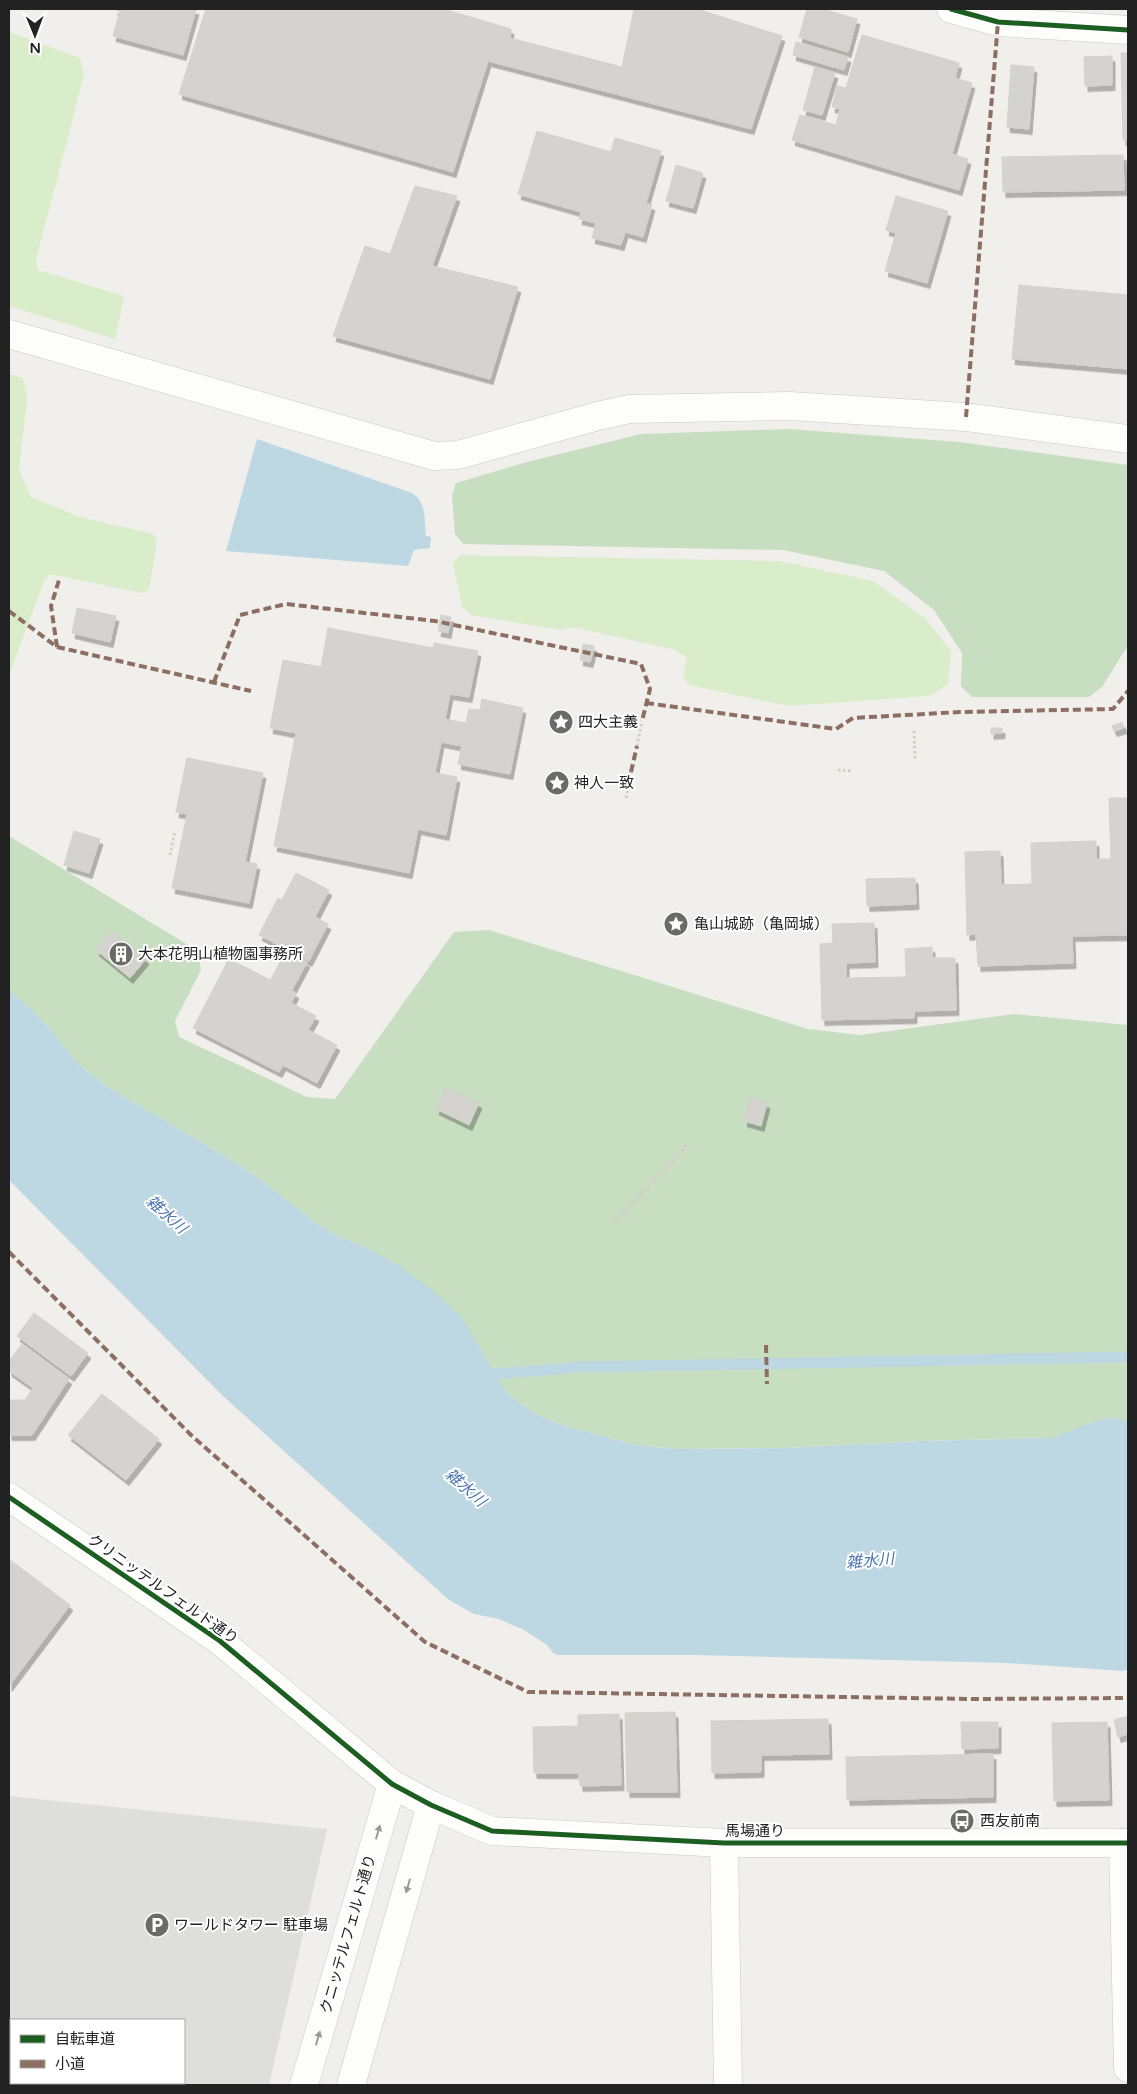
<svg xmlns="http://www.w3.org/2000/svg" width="1137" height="2094" viewBox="0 0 1137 2094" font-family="'Varela Round','Noto Sans JP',sans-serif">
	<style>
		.religious { fill: #dededc; fill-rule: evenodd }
		.grass { fill: #d9edca }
		.forest { fill: #c8dec0 }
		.water { fill: #bed8e3 }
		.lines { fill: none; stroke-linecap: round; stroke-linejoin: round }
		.stream { stroke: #bed8e3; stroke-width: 11 }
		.building { fill: #d4d3d0; stroke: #d3d1cc; filter: url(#shadow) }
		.minor-casing { stroke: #c9c8c7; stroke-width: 29 }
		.path { stroke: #d8ccc9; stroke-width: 3; stroke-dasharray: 2.5 2.5; stroke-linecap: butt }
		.minor { stroke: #fdfdfc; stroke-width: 28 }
		.quiet { stroke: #8d6e63; stroke-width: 4; stroke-dasharray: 8 4; stroke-linecap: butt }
		.cycleway-casing { stroke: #fff; stroke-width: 8 }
		.cycleway { stroke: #1b5e20; stroke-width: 5 }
		.oneway { fill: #9a9a9a }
		.labels { text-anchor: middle; stroke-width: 4; stroke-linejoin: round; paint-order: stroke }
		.poi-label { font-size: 15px; fill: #222; stroke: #fff; text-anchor: start }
		.street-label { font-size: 15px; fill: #222; stroke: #fff }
		.water-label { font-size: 16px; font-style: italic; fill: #4c76b3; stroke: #fff }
	</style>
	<defs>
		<filter id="shadow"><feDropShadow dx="3" dy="5.5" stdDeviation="0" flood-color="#0004"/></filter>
	</defs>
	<rect width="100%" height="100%" fill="#f0efeb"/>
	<path class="religious" d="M9 1796 327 1829 269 2085H9ZM11 2020H184V2083H11Z"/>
	<g class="grass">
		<path d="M9 32 80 58 84 75 36 260 38 270 124 296 115 339 9 306Z"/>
		<path d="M9 374 23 378 27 399 19 470 31 497 80 517 153 534 157 540 149 590 142 593 50 574 44 581 9 675Z"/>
		<path d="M460 555 779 561 873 581 925 618 951 651 948 684 930 696 788 706 689 685 683 676 687 658 675 650 573 627 561 630 471 615 462 607 453 563Z"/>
	</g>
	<g class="forest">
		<path d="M789 429 959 442 1128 465V645L1102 687 1089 697H972L961 686 962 653 934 610 884 571 783 550 463 544 455 534 452 495 456 483 527 462 641 434Z"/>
		<path d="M9 836 198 951 201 970 175 1021 179 1037 307 1097 335 1099 454 932 489 930 808 1029 860 1035 1014 1014 1128 1025V1423L1125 1421 1090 1423 1061 1436 1050 1438 920 1441 790 1448 674 1449 636 1445 567 1427 535 1414 511 1396 501 1384 469 1331 369 1249 337 1236 316 1223 261 1180 215 1150 109 1088 78 1064 45 1023 9 989Z"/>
	</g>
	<g class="water">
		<path d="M257 439 412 493C427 502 424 520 426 536L431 537 430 548 414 550 408 566 226 551Z"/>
		<path d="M9 989 45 1023 78 1064 109 1088 215 1150 261 1180 316 1223 337 1236 369 1249 400 1266 444 1300 463 1319 501 1384 511 1396 535 1414 567 1427 636 1445 674 1449 790 1448 920 1441 1050 1438C1070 1434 1111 1407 1128 1423V1669L1123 1671 1007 1663 694 1655H559L554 1654 547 1645 524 1630 499 1619 474 1614 449 1600 224 1397 9 1180Z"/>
	</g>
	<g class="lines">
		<path class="stream" d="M495 1374 580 1367 1128 1357"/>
	</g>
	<g class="building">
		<path d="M114 9H196L183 55 113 36 120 11Z"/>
		<path d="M206 9H443L511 29 510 38 622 67 634 9H697L782 36 751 129 488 61 453 172 179 94Z"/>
		<path d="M807 9H822L857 19 848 52 799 37Z"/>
		<path d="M862 35 959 63 955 78 972 83 952 154 968 159 959 190 792 140 800 115 836 125 840 109 832 107 837 86 846 88Z"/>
		<path d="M796 42 848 57 844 70 793 55Z"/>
		<path d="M1121 53H1128V140H1123Z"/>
		<path d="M1112 56V85L1085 86 1084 57Z"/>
		<path d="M1011 65 1034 67 1029 129 1007 127Z"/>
		<path d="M815 67 835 73 822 115 803 110Z"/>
		<path d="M537 131 611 152 615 138 661 151 646 203 652 205 643 237 625 232 621 245 592 238 596 223 579 219 581 212 518 194Z"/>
		<path d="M1123 155 1124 190 1003 192 1002 157Z"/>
		<path d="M676 165 703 173 693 208 666 201Z"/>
		<path d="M415 186 457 196 432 266 518 287 490 379 333 336 365 246 390 254Z"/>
		<path d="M896 196 948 211 927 283 885 271 896 233 886 230Z"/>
		<path d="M1019 285 1128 295V369L1012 359Z"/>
		<path d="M77 608 116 616 110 642 72 633Z"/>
		<path d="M441 615 451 617 448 633 438 631Z"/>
		<path d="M328 628 433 648 434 643 478 651 469 697 450 694 445 719 466 723 469 709 480 710 482 699 523 708 510 774 458 764 462 746 441 742 435 773 457 777 446 835 418 829 409 873 274 846 296 733 270 728 283 660 321 667Z"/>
		<path d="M583 644 594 646 590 662 580 660Z"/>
		<path d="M1122 722 1124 728 1114 731 1112 726Z"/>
		<path d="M991 728H1002V733L991 734Z"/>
		<path d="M187 758 263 773 245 862 257 864 249 903 172 888 187 814 176 812Z"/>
		<path d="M1109 798H1128V935L1072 936 1073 963 978 966 976 934 967 935 965 852 1000 851 1001 885 1032 884 1031 843 1096 841V859H1111Z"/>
		<path d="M74 831 100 839 89 873 64 865Z"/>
		<path d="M296 873 329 890 315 917 328 924 309 961 259 935 278 898 282 900Z"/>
		<path d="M915 878 916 904 867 906 866 879Z"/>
		<path d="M874 923 875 962 846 963V978L906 977 905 949 932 947V958H955L956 1010 914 1011V1018L822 1020 820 944 833 943 832 924Z"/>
		<path d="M111 931 146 959 130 978 96 950Z"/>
		<path d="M286 951 307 962 292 990 271 979Z"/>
		<path d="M229 959 296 993 291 1003 316 1016 308 1030 337 1045 317 1083 283 1065 279 1072 193 1028Z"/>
		<path d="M446 1088 479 1103 469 1125 436 1109Z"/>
		<path d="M750 1098 767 1103 761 1126 744 1121Z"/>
		<path d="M34 1313 88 1353 71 1376 17 1336Z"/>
		<path d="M22 1344 69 1379 32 1435H9V1400H25L33 1388 9 1371V1361Z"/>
		<path d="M102 1394 159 1439 126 1480 68 1435Z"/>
		<path d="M9 1559 70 1605 9 1686Z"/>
		<path d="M675 1712 677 1792H627L625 1713Z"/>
		<path d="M619 1714 621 1785 580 1786 579 1773H534L533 1727 578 1726V1715Z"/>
		<path d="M1128 1716V1734L1118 1737 1114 1720Z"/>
		<path d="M828 1719 829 1754 761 1755V1772L712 1773 711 1721Z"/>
		<path d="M961 1722H998V1748L962 1749Z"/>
		<path d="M1107 1722 1109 1800 1054 1801 1052 1723Z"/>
		<path d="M993 1754V1797L847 1800 846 1757Z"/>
	</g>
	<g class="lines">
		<defs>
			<g id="minor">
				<path d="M951 9 998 22 1128 30"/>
				<path d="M9 334 434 456 458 455 598 416 629 409 790 406 966 417 1128 439"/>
				<path d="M9 1497 220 1641 392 1784 431 1805 492 1831 724 1843H1128"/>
				<path d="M724 1843 728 2085"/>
				<path d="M1123 1843 1128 2068"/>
				<path d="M304 2085 392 1784"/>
				<path d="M351 2085 431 1805"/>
			</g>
		</defs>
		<use href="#minor" class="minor-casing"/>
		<g class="path">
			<path d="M914 731 915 761"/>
			<path d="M637 746 642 721"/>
			<path d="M838 770 853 771"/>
			<path d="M626 798 631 772"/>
			<path d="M170 855 175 831"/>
			<path d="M613 1224 687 1145"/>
		</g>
		<use href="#minor" class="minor"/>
		<g class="quiet">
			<path d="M966 417 998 22"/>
			<path d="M9 611 57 647 251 691"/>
			<path d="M57 647 51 606 59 580"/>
			<path d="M214 682 240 615 286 604 435 621 641 664 650 689 642 721"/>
			<path d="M646 703 836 729 853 718 960 712 1113 709 1128 691"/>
			<path d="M631 772 637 746"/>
			<path d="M9 1252 191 1435 425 1642 528 1692 972 1699 1128 1698"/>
			<path d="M766 1345 767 1384"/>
		</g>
		<defs>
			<g id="cycleway">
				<path d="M951 9 998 22 1128 30"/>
				<path d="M9 1497 220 1641 392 1784 431 1805 492 1831 724 1843H1128"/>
			</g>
		</defs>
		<use href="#cycleway" class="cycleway-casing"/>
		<use href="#cycleway" class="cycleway"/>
	</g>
	<defs><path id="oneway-solid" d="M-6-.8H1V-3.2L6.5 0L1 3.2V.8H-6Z" transform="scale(1.25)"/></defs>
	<g class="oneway">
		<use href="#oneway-solid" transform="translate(378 1832) rotate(-74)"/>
		<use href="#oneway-solid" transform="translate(408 1886) rotate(106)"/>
		<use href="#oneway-solid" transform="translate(318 2038) rotate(-74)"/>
	</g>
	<defs>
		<symbol id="sight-disc" viewBox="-11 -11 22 22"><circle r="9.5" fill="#6a6a68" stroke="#fff"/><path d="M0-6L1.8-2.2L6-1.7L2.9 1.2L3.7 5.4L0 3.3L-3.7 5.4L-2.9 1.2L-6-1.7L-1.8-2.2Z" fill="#fff"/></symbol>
		<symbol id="building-disc" viewBox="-11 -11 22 22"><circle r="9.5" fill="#6a6a68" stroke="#fff"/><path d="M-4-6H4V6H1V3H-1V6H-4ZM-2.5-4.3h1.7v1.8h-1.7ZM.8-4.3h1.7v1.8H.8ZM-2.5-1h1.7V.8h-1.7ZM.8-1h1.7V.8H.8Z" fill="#fff"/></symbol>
		<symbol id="bus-disc" viewBox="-11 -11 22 22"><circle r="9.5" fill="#6a6a68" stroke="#fff"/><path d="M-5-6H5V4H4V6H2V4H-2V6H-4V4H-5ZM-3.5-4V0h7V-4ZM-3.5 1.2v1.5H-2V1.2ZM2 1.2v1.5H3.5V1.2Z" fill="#fff"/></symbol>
		<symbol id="parking-disc" viewBox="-11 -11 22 22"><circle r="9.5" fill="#6a6a68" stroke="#fff"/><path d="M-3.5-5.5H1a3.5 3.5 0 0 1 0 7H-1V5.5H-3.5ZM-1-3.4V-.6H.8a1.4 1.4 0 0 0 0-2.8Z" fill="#fff"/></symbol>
	</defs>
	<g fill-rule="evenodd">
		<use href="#sight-disc" x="547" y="708" width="28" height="28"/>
		<use href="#sight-disc" x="543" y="769" width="28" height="28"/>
		<use href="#sight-disc" x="662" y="910" width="28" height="28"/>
		<use href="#building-disc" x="107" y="940" width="28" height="28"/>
		<use href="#bus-disc" x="948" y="1807" width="28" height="28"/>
		<use href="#parking-disc" x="143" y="1911" width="28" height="28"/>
	</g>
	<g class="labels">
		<g class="poi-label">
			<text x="578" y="727">四大主義</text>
			<text x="574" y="788">神人一致</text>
			<text x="694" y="929">亀山城跡（亀岡城）</text>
			<text x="138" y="959">大本花明山植物園事務所</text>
			<text x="980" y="1826">西友前南</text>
			<text x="174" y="1930">ワールドタワー 駐車場</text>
		</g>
		<g class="street-label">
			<text transform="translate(163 1589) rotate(35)" y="5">クリニッテルフェルド通り</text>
			<text x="755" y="1836">馬場通り</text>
			<text transform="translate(348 1934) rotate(-74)" y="5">クニッテルフェルト通り</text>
		</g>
		<g class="water-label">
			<text transform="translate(167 1214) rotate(42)" y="6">雑水川</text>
			<text transform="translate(466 1487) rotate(42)" y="6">雑水川</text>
			<text transform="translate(870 1560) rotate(-5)" y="6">雑水川</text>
		</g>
	</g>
	<rect width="1137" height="2094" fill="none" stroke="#222222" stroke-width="20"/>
	<rect x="10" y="2019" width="175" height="65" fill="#ffffff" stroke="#a7a7a7"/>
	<rect x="20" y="2035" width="25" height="8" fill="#1b5e20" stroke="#a7a7a7"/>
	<text x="55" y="2044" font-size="15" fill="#222222">自転車道</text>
	<rect x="20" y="2060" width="25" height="8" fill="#8d6e63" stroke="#a7a7a7"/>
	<text x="55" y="2069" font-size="15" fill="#222222">小道</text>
	<g transform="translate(35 35) rotate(179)" stroke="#ffffff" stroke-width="4" paint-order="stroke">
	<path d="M0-4L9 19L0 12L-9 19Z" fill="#222222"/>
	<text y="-8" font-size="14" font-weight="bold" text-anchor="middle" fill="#222222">N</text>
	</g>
</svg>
